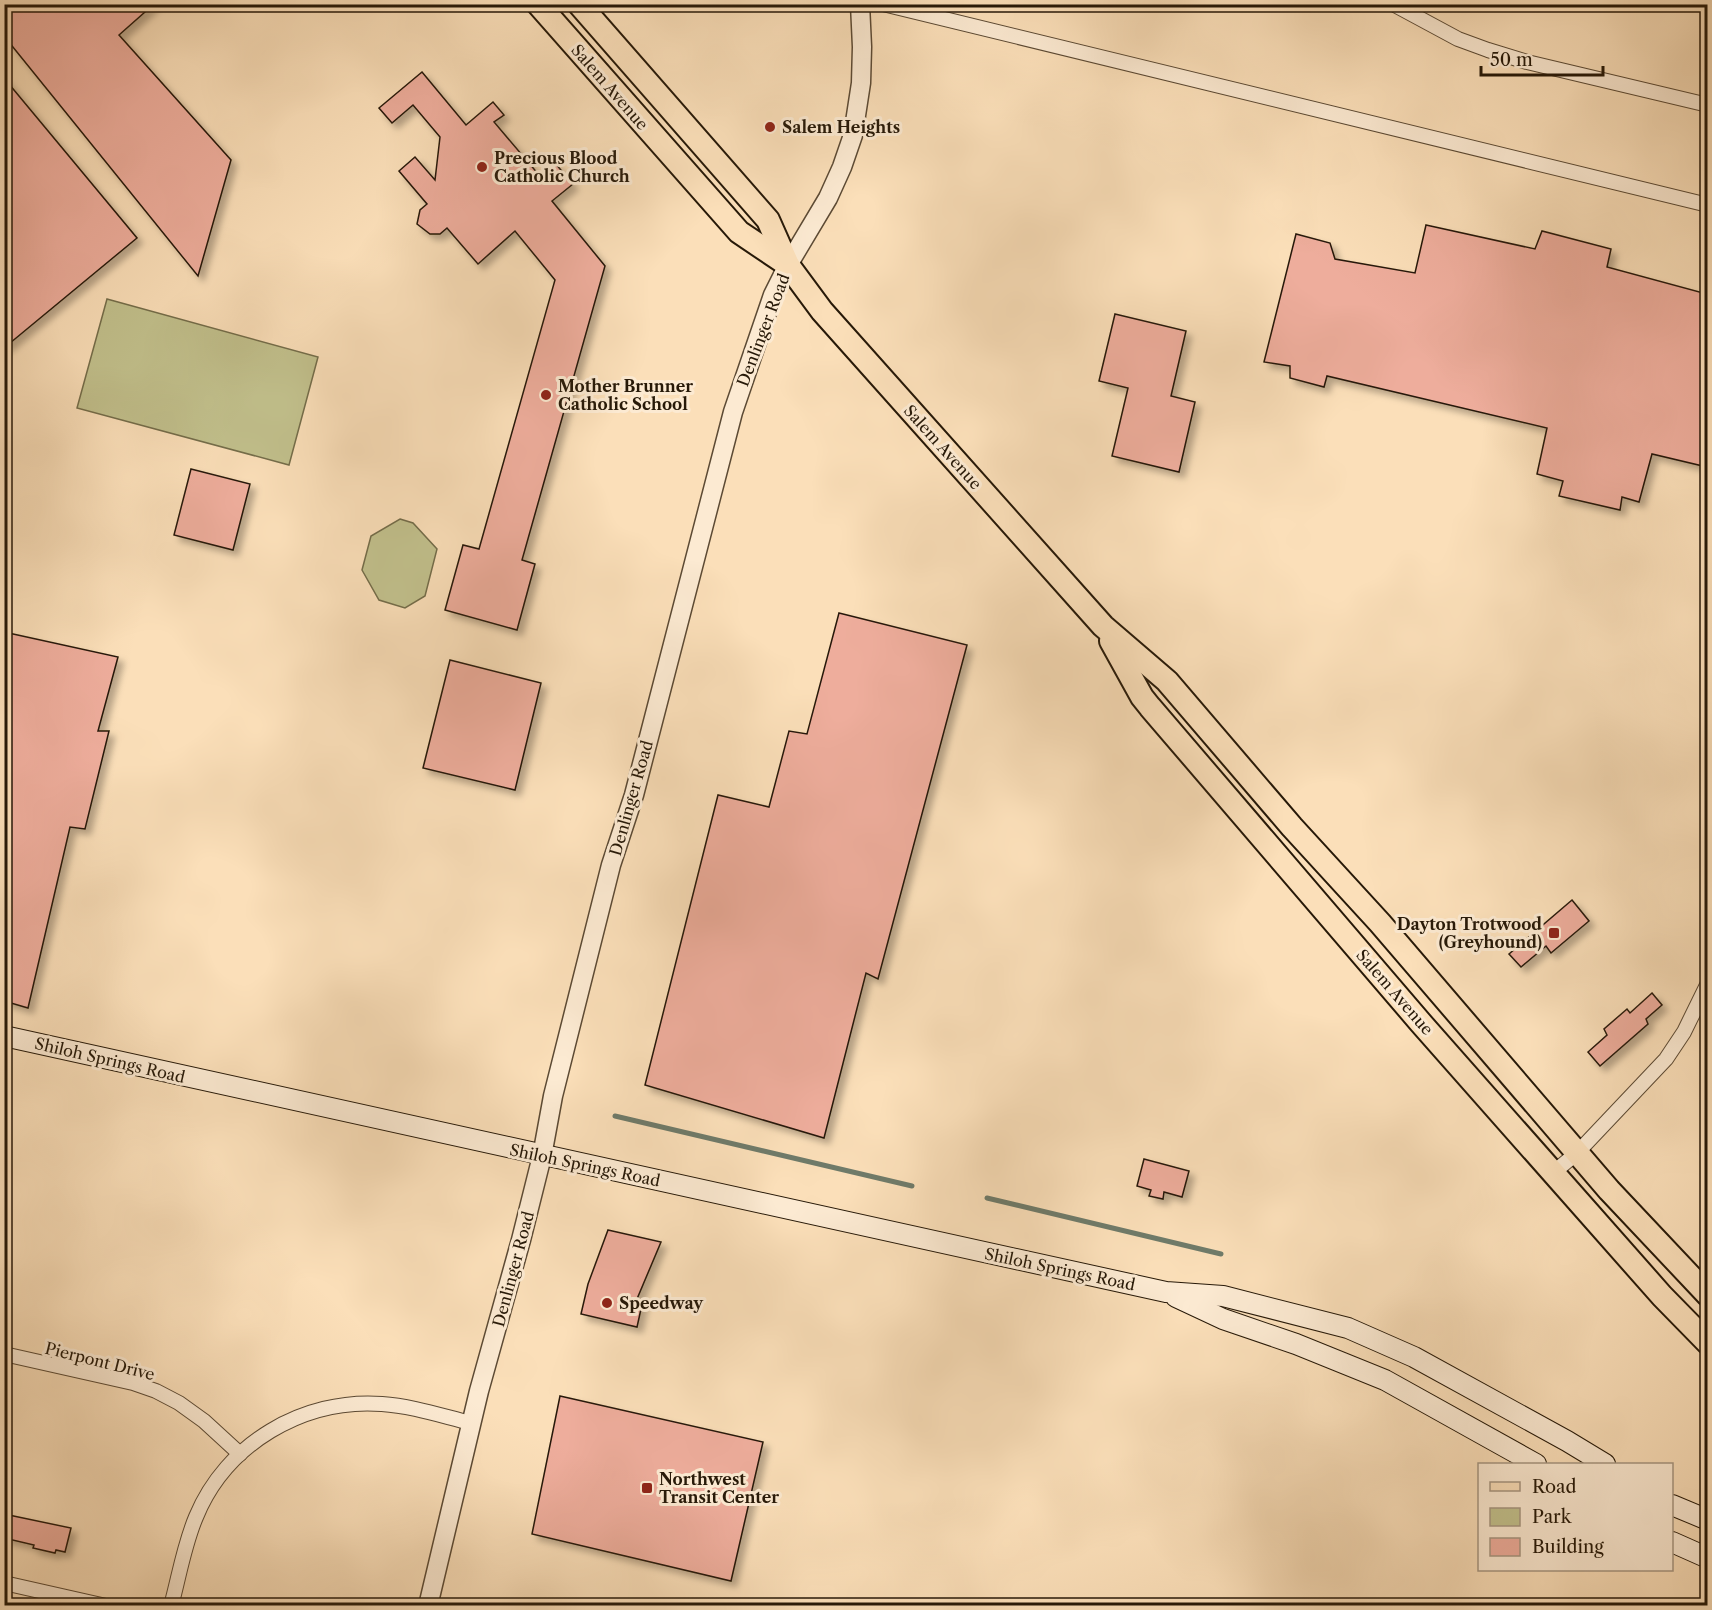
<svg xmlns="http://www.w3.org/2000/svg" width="1712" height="1610" viewBox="0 0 1712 1610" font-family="'Libre Caslon Text',serif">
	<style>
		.green { fill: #c2c18d; stroke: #746d4a; stroke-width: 1.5 }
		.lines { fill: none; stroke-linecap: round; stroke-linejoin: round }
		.stream { stroke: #6f7b6a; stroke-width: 5 }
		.building { fill: #eead9c; stroke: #271908; stroke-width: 1.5; filter: url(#shadow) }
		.minor-casing { stroke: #5c4a34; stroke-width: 16 }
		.tertiary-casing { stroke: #5c4a34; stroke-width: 21 }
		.secondary-casing { stroke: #271908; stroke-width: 22 }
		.primary-casing { stroke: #271908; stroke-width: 26 }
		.minor { stroke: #fcead2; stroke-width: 14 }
		.tertiary { stroke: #fcead2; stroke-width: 18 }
		.secondary { stroke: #fcead2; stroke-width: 20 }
		.primary { stroke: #fbdfb9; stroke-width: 22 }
		.poi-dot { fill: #8f2418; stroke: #fcead2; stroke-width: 2 }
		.labels { text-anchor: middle; stroke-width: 6; stroke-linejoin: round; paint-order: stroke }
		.street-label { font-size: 16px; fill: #271908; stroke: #fcead2 }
		.poi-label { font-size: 16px; font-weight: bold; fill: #271908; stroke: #fcead2; text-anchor: start }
	</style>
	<defs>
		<filter id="shadow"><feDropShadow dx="5.5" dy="5.5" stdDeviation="3" flood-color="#0004"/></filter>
	</defs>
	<rect width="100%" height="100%" fill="#fbdfb9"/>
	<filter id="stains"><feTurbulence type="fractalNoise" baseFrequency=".00333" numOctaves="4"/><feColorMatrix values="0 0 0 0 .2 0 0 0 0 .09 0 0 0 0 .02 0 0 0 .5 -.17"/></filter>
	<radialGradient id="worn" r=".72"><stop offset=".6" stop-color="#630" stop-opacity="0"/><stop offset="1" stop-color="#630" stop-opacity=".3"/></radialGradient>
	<g class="green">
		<path d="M107 299 318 357 289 465 77 408Z"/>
		<path d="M400 519 413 523 437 549 425 596 405 608 379 600 362 570 371 536Z"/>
	</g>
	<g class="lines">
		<g class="stream">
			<path d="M615 1116 912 1186"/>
			<path d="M987 1198 1221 1254"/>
		</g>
	</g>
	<g class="building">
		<path d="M4 4H154L119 35 231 160 198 276 4 36Z"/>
		<path d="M422 72 466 125 493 102 504 115 494 122 539 175 554 162 573 184 552 201 605 266 522 560 535 564 517 630 445 610 463 545 479 549 555 280 515 231 478 264 447 228 440 234H430L417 224 420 210 427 204 399 171 415 157 435 180 440 137 413 105 392 123 379 108Z"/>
		<path d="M4 78 137 238 4 348Z"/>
		<path d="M1426 225 1535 249 1542 231 1611 249 1607 267 1707 294V467L1652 454 1639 502 1622 497 1620 510 1559 496 1563 481 1537 474 1547 428 1327 376 1324 387 1290 378V366L1264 362 1296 234 1330 243 1335 259 1415 273Z"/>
		<path d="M1115 314 1186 331 1171 396 1195 402 1179 472 1112 456 1128 388 1099 381Z"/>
		<path d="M191 469 250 484 233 550 174 535Z"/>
		<path d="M839 613 967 645 878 979 866 973 824 1138 645 1085 718 795 769 807 789 731 807 734Z"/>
		<path d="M4 632 118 657 98 731H109L85 829 70 827 28 1008 4 1001Z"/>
		<path d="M450 660 541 683 515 790 423 768Z"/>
		<path d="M1572 900 1589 921 1551 953 1546 946 1521 967 1509 954Z"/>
		<path d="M1652 993 1662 1005 1646 1019 1648 1024 1600 1066 1588 1052 1607 1035 1604 1029 1627 1009 1630 1013Z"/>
		<path d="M1144 1159 1189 1171 1182 1197 1164 1192 1163 1199 1149 1196 1151 1190 1137 1186Z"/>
		<path d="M608 1230 661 1242 637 1299 643 1300 637 1327 581 1314 588 1284Z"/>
		<path d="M560 1396 763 1442 731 1581 532 1534Z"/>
		<path d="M4 1514 71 1528 65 1552 56 1550 55 1553 33 1548 34 1545 4 1538Z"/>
	</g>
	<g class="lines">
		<defs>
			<g id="minor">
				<path d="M883 4 1708 205"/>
				<path d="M1393 4 1458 39 1488 50 1527 62 1708 105"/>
				<path d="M1554 1172 1577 1153 1666 1059 1684 1032 1708 983"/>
				<path d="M4 1354 133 1383 156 1391 179 1403 204 1421 240 1454"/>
				<path d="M4 1583 106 1606"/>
				<path d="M171 1606C179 1577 184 1545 196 1517 226 1444 303 1398 382 1404 412 1406 442 1416 471 1423"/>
			</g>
			<path id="tertiary" d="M428 1606 479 1391 521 1240 542 1156 553 1096 611 865 634 795 733 412 773 295 788 265 828 198 842 167 853 135 861 83 862 47 860 4"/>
			<g id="secondary">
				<path d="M4 1036 1166 1292 1223 1296 1348 1328 1414 1357 1567 1441 1605 1464"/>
				<path d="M1176 1297 1223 1319 1296 1344 1385 1380 1536 1464"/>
				<path d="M1672 1505 1708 1520"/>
				<path d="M1672 1542 1708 1558"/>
			</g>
			<g id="primary">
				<path d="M538 4 739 232 788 265"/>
				<path d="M579 4 768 220 788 265 822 311 1103 626 1167 681 1292 827 1380 923 1609 1190 1708 1295"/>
				<path d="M1111 641 1142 697 1150 707 1420 1022 1662 1296 1708 1343"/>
			</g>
		</defs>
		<use href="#minor" class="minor-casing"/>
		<use href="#tertiary" class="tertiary-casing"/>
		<use href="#secondary" class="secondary-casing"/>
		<use href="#primary" class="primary-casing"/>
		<use href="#minor" class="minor"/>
		<use href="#tertiary" class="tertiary"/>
		<use href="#secondary" class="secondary"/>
		<use href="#primary" class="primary"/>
	</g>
	<g class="poi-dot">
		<circle cx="770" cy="127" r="6"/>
		<circle cx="482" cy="167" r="6"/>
		<circle cx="546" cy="395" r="6"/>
		<rect x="1548" y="927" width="12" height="12" rx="3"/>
		<circle cx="607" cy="1303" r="6"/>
		<rect x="641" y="1482" width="12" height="12" rx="3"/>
	</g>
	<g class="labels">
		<g class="street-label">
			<text transform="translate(610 87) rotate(49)" y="6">Salem Avenue</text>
			<text transform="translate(763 330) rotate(-69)" y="6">Denlinger Road</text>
			<text transform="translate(943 447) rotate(48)" y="6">Salem Avenue</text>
			<text transform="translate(631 798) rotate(-74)" y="6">Denlinger Road</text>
			<text transform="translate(1395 992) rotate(49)" y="6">Salem Avenue</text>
			<text transform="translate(110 1060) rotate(13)" y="6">Shiloh Springs Road</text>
			<text transform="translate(585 1165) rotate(12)" y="6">Shiloh Springs Road</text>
			<text transform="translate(513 1269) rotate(-75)" y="6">Denlinger Road</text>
			<text transform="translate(1060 1269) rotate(12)" y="6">Shiloh Springs Road</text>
			<text transform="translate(100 1361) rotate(14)" y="6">Pierpont Drive</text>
		</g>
		<g class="poi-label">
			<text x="782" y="133">Salem Heights</text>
			<text x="494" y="164">Precious Blood<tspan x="494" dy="18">Catholic Church</tspan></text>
			<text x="558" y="392">Mother Brunner<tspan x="558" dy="18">Catholic School</tspan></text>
			<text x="1542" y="930" text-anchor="end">Dayton Trotwood<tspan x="1542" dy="18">(Greyhound)</tspan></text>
			<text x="619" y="1309">Speedway</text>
			<text x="659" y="1485">Northwest<tspan x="659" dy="18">Transit Center</tspan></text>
		</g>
	</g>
	<rect width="1712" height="1610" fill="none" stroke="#fbdfb9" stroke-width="24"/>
	<rect x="6" y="6" width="1700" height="1598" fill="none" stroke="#271908" stroke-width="3"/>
	<rect x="12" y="12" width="1688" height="1586" fill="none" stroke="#271908" stroke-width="1.5"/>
	<rect x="1478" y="1463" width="195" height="108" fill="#fcead2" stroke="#a79681" stroke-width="1.5"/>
	<rect x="1490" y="1482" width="30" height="9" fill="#fbdfb9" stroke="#a79681" stroke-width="1.5"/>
	<text x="1532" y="1493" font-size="18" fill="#271908">Road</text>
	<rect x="1490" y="1508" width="30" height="18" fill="#c2c18d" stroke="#a79681" stroke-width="1.5"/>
	<text x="1532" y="1523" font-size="18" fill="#271908">Park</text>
	<rect x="1490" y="1538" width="30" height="18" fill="#eead9c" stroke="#a79681" stroke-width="1.5"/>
	<text x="1532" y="1553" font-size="18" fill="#271908">Building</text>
	<path d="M1481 66v9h122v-9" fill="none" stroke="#271908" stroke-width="3"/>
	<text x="1490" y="66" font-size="18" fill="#271908" stroke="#fcead2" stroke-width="4.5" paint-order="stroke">50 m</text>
	<rect width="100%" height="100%" filter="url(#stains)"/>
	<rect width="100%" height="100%" fill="url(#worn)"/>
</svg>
